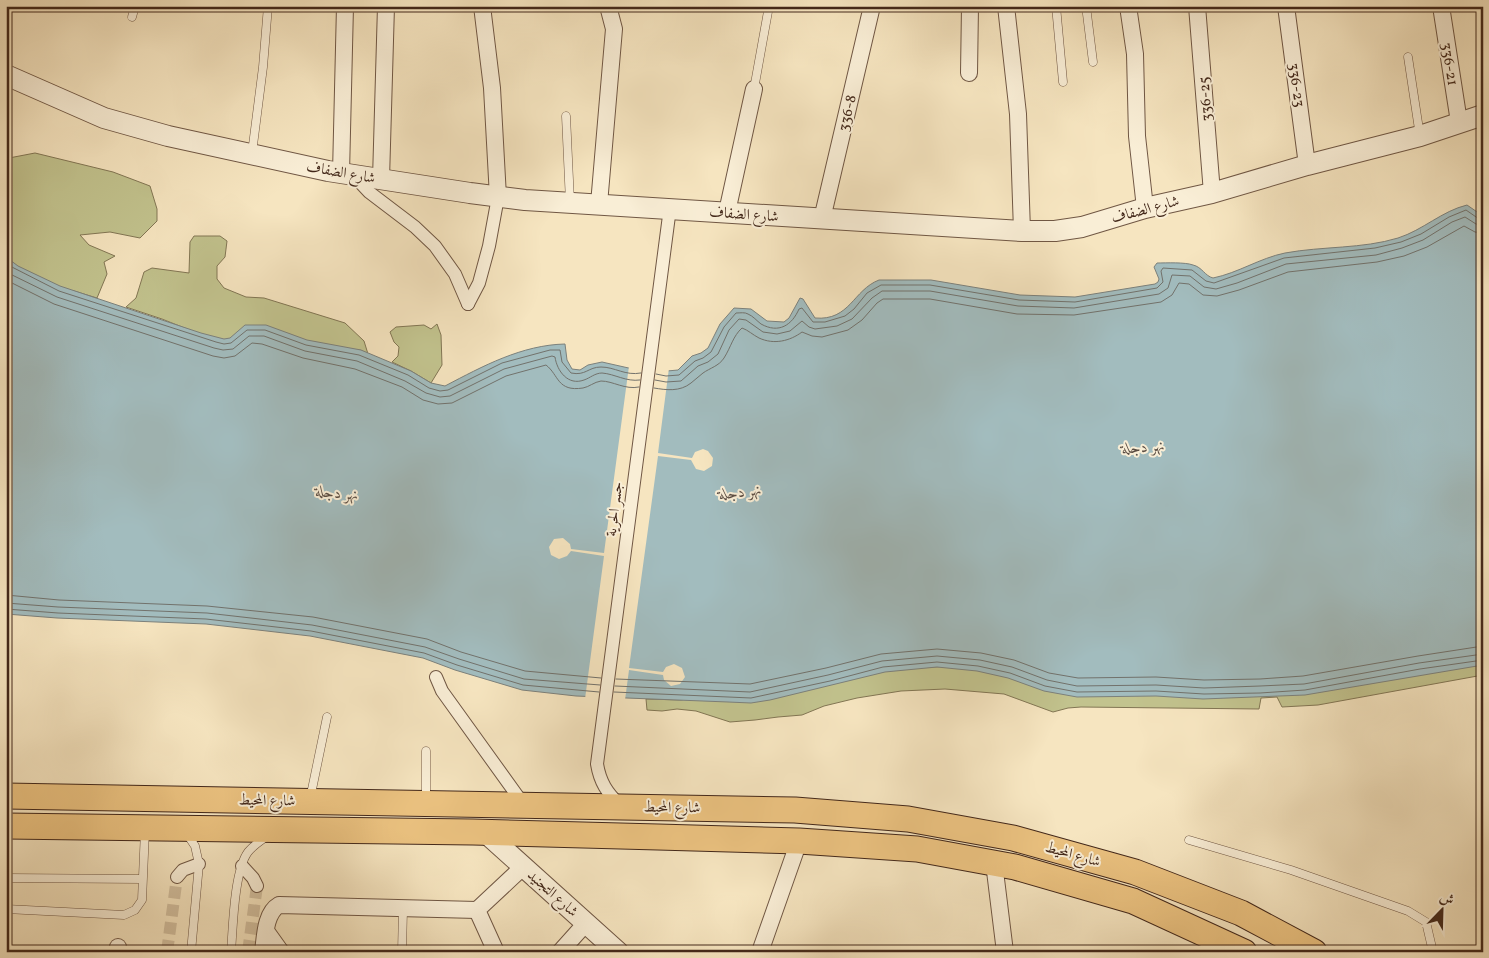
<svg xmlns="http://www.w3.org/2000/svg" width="1489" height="958" viewBox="0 0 1489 958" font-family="Vollkorn,Amiri,serif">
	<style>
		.green { fill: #c2c38e; stroke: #827654 }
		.water { fill: #a2bcbe; stroke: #7c817c }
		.pier { fill: #f6e5c0 }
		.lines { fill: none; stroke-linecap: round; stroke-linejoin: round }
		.shore { stroke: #72726c; stroke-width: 1 }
		.pedestrian-tunnel { stroke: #d2bf9f; stroke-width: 12; stroke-dasharray: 12 6; stroke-linecap: butt }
		.service-casing { stroke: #705744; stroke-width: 9 }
		.pedestrian-casing { stroke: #705744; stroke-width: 14 }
		.minor-casing { stroke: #705744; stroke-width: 18 }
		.tertiary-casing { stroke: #705744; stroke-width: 22 }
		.primary-casing { stroke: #43281a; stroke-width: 27 }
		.service { stroke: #f9eed6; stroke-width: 8 }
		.pedestrian { stroke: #f9eed6; stroke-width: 12 }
		.minor { stroke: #f9eed6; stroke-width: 16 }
		.tertiary { stroke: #f9eed6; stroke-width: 20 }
		.primary { stroke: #ebc280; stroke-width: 25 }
		.labels { text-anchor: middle; stroke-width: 4; stroke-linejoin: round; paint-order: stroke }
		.street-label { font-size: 15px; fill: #43281a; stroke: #f9eed6 }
		.water-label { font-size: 16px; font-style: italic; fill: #5b4d43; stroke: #f9eed6 }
	</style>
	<rect width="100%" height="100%" fill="#f6e5c0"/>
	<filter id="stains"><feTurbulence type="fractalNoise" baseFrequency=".004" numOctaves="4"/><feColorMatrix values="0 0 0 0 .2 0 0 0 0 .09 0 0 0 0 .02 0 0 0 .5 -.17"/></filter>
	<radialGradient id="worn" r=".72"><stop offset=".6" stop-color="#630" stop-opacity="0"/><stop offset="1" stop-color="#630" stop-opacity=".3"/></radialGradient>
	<g class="green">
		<path d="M6 152 9 158 35 153 113 172 150 186 157 209V221L140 238 110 232 80 235 89 245 115 256 104 262 107 274 97 298 74 291 6 296Z"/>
		<path d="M194 236H220L227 241 225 257 217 266V279L224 288 246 297 264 298 345 323 364 341 368 354 360 350 285 368 162 319 126 307 136 298 144 272 152 268 189 273 190 242Z"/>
		<path d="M437 324 441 335 442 365 431 383 411 371 392 362 398 356 399 347 394 342 390 332 396 327 424 325 431 329Z"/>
		<path d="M1483 645V675L1318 705 1282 707 1277 697 1261 698 1259 709 1081 707 1068 708 1053 712 1004 694 945 689 901 691 857 698 824 706 802 715 778 717 755 720 730 722 696 711 677 709 662 711 647 710 646 699 681 700 832 671Z"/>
	</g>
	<path class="water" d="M1467 205 1483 216V665L1305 695 1203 699 1156 696 1077 697 1044 691 1008 678 977 671 937 667 885 672 770 700 751 703 728 702 576 696 522 690 455 670 423 658 310 636 206 624 57 618 6 614V257L18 266 60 286 201 333 224 339 230 338 245 325H266L307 340 361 350 411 371 431 383 445 386C483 366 522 345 565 344L567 360 572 369 580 370 588 365 602 362 633 369 667 371 678 370 692 356 701 353 708 348 720 324 734 308 751 309 767 321 784 322 789 318 800 298 803 299 815 318C850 321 853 290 879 280H931L1020 295 1075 297 1155 284 1158 282 1159 279 1154 267 1157 263C1166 263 1185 262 1193 265 1202 267 1205 276 1213 278 1238 273 1260 258 1285 253 1323 246 1362 249 1398 238 1423 230 1442 211 1467 205Z"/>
	<path class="pier" d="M647 364 669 368 658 453 692 458 695 452 703 449 708 451 713 458 712 466 704 471 696 469 691 460 658 456 629 668 663 672 666 667 674 664 682 668 685 677 680 684 671 686 664 680 663 675 629 670 625 700 585 699 604 556 571 551 567 556 559 559 551 555 549 547 554 539 563 538 570 544 571 549 604 553 629 366Z"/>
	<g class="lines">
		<g class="shore">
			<path d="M6 264 59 291 216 342 224 344 231 343 247 330H265L306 345 359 355 408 375 429 388 440 391 448 390 502 363 550 350H560L562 362 571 373C586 376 588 367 601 367 615 367 625 376 641 373"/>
			<path d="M6 272 57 297 214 348 223 350 233 349 249 336H264L305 351 357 361 405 381 426 393 440 397 450 396 504 369 552 356 555 357C557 371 568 386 584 380 590 378 595 373 602 373 615 374 626 382 640 380"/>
			<path d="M6 280 54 304 213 356 224 358 235 356 252 343 262 344 303 358 355 369 402 387 423 400 438 404 452 403 506 376 546 365C559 375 557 392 583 388 589 387 594 382 601 381 613 381 625 390 639 387"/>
			<path d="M656 374 666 376 679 375 695 361 703 358 711 352 724 327 736 313C740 313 745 312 748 314 753 316 757 321 761 324 779 334 792 325 799 309L802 308 813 322H825L845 316 854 309 867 293 881 285H930L1019 300 1075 302 1157 288 1163 282 1161 271 1163 268 1192 270 1206 281 1214 283 1284 258 1375 248 1401 242 1421 234 1449 217 1466 210 1479 219H1483"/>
			<path d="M655 380 666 382 681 381 698 366 708 362 718 354 729 330 739 319 746 320 763 332 777 334 790 331 802 321 809 327 815 329 837 326 852 319 872 298 882 291H930L1018 306 1074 308 1159 294 1168 288 1172 275 1190 276 1204 287 1216 289 1237 283 1286 264 1376 255 1402 248 1423 240 1452 222 1465 217 1476 224 1483 226"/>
			<path d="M654 388C666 390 680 392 691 383 695 380 699 376 703 373 710 368 719 366 724 358 731 347 733 336 742 328 748 330 753 335 759 338 774 345 790 341 802 332L812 336 822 337 848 330 862 320 877 303 883 299H930L1017 314 1074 315 1161 302 1172 295 1179 283 1189 284 1203 295 1217 296 1239 290 1288 272 1377 262 1404 256 1427 247 1464 226 1475 232 1483 233"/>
			<path d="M6 595 59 600 207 606 313 617 427 639 461 652 525 671 601 678"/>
			<path d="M6 603 58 607 207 613 312 625 425 647 459 659 524 679 600 685"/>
			<path d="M6 609 58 613 206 619 311 631 424 653 457 665 523 685 599 692"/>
			<path d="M616 679 750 684 826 668 881 654 937 649 981 653 1014 660 1049 673 1078 678 1156 677 1204 680 1260 679 1303 676 1418 656 1483 646"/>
			<path d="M615 686 750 692 828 675 882 661 937 656 980 660 1012 667 1047 680 1077 686 1156 685 1204 688 1260 686 1304 684 1419 663 1483 654"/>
			<path d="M614 692 751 698 830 681 883 667 937 662 978 666 1010 673 1045 686 1077 692 1156 691 1204 694 1260 693 1305 690 1420 669 1483 660"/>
		</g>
		<g class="pedestrian-tunnel">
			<path d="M167 952 177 877"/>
			<path d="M248 952 257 886"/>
		</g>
		<defs>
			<g id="service">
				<path d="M1056 6 1063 82"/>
				<path d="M1086 6 1093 62"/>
				<path d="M132 17 135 6"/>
				<path d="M1408 57 1420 136"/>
				<path d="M754 89 769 6"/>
				<path d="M566 116 570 202"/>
				<path d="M252 153 263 67 268 6"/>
				<path d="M310 799 327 717"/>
				<path d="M426 801V751"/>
				<path d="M187 834 195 846 199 864 191 952"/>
				<path d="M1189 840 1291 870 1408 911 1426 922 1433 952"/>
				<path d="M6 878 142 879"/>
				<path d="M6 909 124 915 135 910 142 900 145 830"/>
				<path d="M231 952C233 927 234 871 248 852 253 846 260 841 266 837"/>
				<path d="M402 952 403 909"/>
			</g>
			<g id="pedestrian">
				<path d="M354 176 369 192 415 227 435 246 455 274 468 304"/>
				<path d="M468 304 479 283 489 246 498 197"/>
				<path d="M436 677 442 691 524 805"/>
				<path d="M620 805C607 793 600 782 597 764L670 208"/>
				<path d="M242 866 253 878 257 886"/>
				<path d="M177 877 183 870 199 864"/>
			</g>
			<g id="minor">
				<path d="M482 6 492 88 498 197"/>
				<path d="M1006 6 1018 114 1022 231"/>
				<path d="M1128 6 1135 54 1137 136 1145 208"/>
				<path d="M1197 6 1212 193"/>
				<path d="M1286 6 1307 165"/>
				<path d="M1441 6 1459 122"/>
				<path d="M969 73 970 6"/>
				<path d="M341 173 345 6"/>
				<path d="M381 179 386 6"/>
				<path d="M599 204 614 29 608 6"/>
				<path d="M727 212 754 89"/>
				<path d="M822 219 872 6"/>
				<path d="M994 863 1005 952"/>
				<path d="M266 931 281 952"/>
				<path d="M118 952V947"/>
				<path d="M263 952C265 937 265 913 279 905L477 910"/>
				<path d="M496 952 477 910 524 866"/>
				<path d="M560 952 586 923"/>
				<path d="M760 952 799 841"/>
			</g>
			<g id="tertiary">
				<path d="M6 75 104 118 168 136 328 171 470 193 525 200 1022 231H1055L1082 227 1145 208 1212 193 1307 165 1420 136 1483 115"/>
				<path d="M487 834 618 952"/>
			</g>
			<g id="primary">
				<path d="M6 796 795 810 908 819 1013 838 1135 872 1241 913 1314 952"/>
				<path d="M6 826 473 832 658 837 799 841 917 849 1015 867 1133 901 1244 952"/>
			</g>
		</defs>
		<use href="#service" class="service-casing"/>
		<use href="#pedestrian" class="pedestrian-casing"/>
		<use href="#minor" class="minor-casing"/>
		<use href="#tertiary" class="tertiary-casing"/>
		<use href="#primary" class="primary-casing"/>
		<use href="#service" class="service"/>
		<use href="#pedestrian" class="pedestrian"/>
		<use href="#minor" class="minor"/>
		<use href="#tertiary" class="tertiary"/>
		<use href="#primary" class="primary"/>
	</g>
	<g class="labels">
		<g class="street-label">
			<text transform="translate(1450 64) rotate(81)" y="5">336-21</text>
			<text transform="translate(1297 85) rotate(82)" y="5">336-23</text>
			<text transform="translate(1205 99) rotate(-94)" y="5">336-25</text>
			<text transform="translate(847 113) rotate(-77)" y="5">336-8</text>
			<text transform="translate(341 172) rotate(10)" y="5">شارع الضفاف</text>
			<text transform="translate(1145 209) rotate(-15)" y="5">شارع الضفاف</text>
			<text transform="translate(744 214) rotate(4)" y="5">شارع الضفاف</text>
			<text transform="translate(614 509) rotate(-83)" y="5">جسر الحرية</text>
			<text transform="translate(267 800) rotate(1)" y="5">شارع المحيط</text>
			<text transform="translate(672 807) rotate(1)" y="5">شارع المحيط</text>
			<text transform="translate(1073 854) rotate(16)" y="5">شارع المحيط</text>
			<text transform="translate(553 893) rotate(42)" y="5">شارع التجنيد</text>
		</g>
		<g class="water-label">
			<text transform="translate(1143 446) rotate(-5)" y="6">نهر دجلة</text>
			<text transform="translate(740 491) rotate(-7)" y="6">نهر دجلة</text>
			<text transform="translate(337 492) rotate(5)" y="6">نهر دجلة</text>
		</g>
	</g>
	<rect width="1489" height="958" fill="none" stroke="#f6e5c0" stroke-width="25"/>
	<rect x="8" y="8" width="1474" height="943" fill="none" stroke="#43281a" stroke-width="2.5"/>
	<rect x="12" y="12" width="1464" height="933" fill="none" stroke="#43281a"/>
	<g transform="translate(1442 910) rotate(23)" stroke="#f9eed6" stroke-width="4" paint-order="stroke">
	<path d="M0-4L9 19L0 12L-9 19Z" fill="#43281a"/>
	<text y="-8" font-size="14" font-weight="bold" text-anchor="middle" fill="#43281a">ش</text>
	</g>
	<rect width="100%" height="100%" filter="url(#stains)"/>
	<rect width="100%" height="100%" fill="url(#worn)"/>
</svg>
